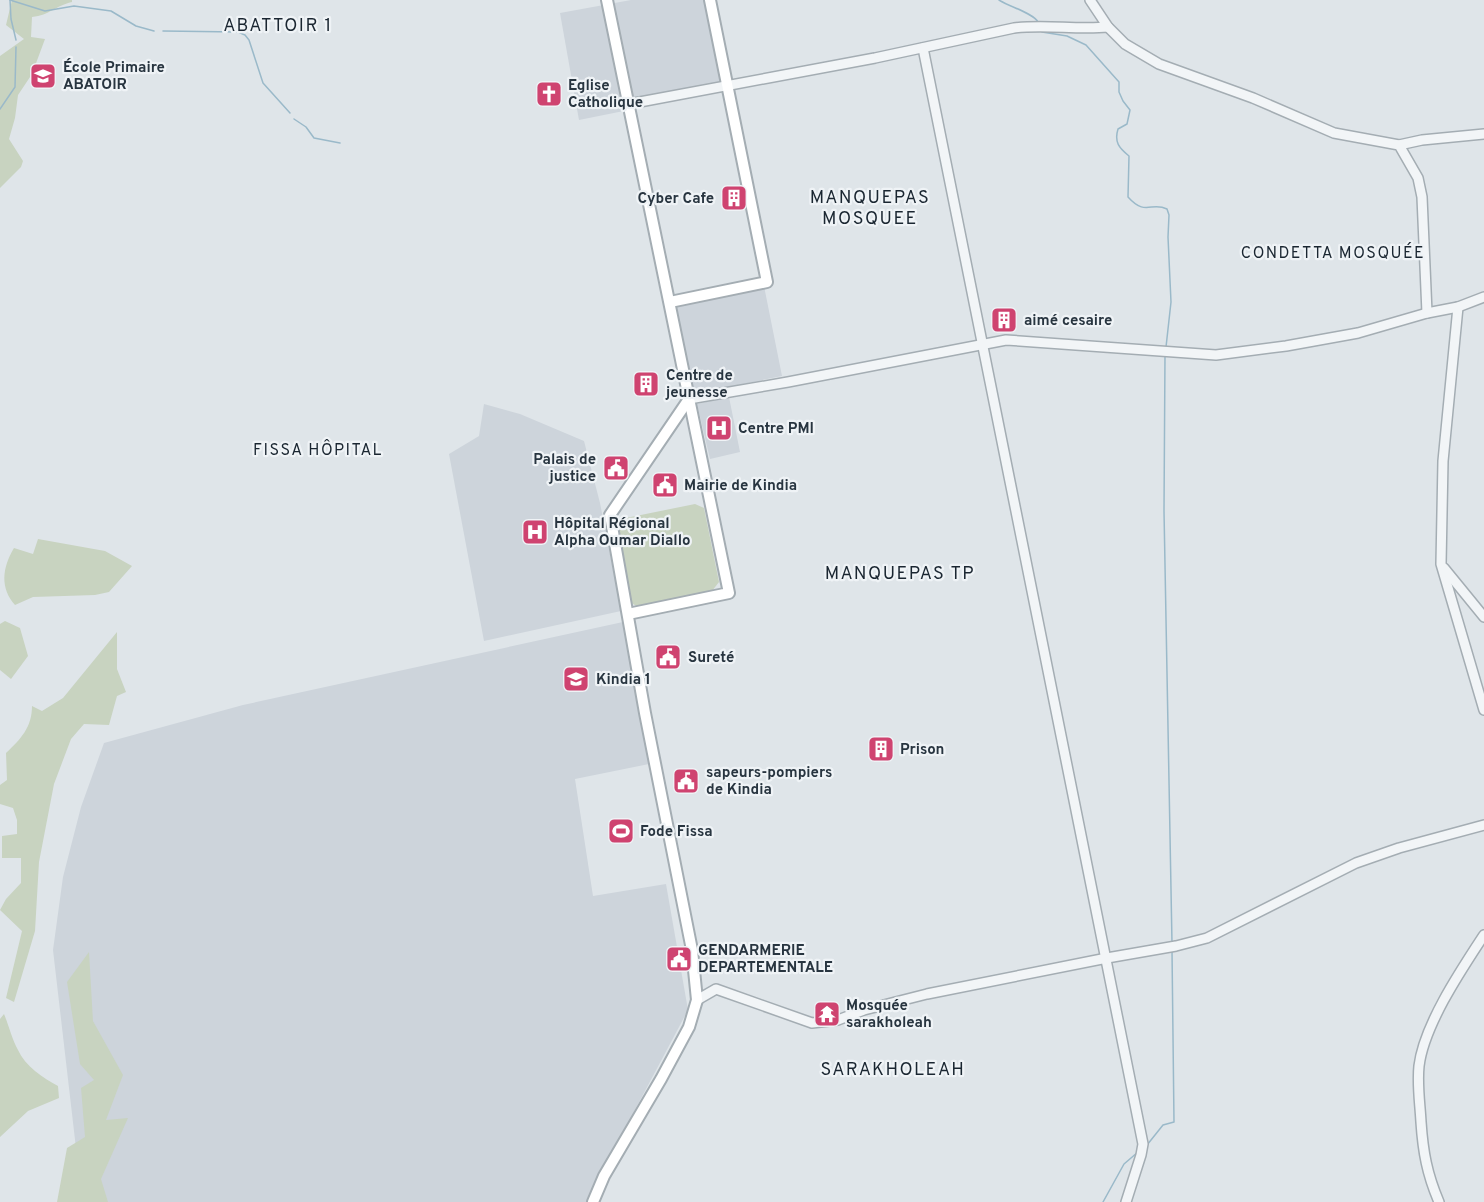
<svg xmlns="http://www.w3.org/2000/svg" width="1484" height="1202" viewBox="0 0 1484 1202" font-family="Overpass,sans-serif">
	<style>
		.built { fill: #cdd4db }
		.green { fill: #c8d3c0 }
		.lines { fill: none; stroke-linecap: round; stroke-linejoin: round }
		.stream { stroke: #9ab9c9; stroke-width: 1.5 }
		.tertiary-casing { stroke: #a4adb3; stroke-width: 12 }
		.secondary-casing { stroke: #a4adb3; stroke-width: 14 }
		.tertiary { stroke: #f2f5f7; stroke-width: 9 }
		.secondary { stroke: #fff; stroke-width: 10 }
		.labels { text-anchor: middle; stroke-width: 4.5; stroke-linejoin: round; paint-order: stroke }
		.poi-label { font-size: 15px; font-weight: bold; fill: #283540; stroke: #eff3f6; text-anchor: start }
		.neighbourhood-label { font-size: 16px; letter-spacing: 1.5px; fill: #1a2631; stroke: #eff3f6 }
		.quarter-label { font-size: 18px; letter-spacing: 1.5px; fill: #1a2631; stroke: #eff3f6 }
	</style>
	<rect width="100%" height="100%" fill="#dfe5e9"/>
	<g class="built">
		<path d="M631 0H708L728 90 579 120 560 13Z"/>
		<path d="M764 286 782 376 693 394 675 304Z"/>
		<path d="M729 397 740 452 710 459 697 404Z"/>
		<path d="M484 404 520 414 584 441 600 503 621 611 484 641 449 454 479 436Z"/>
		<path d="M623 622 649 764 575 779 593 896 666 884 688 1010 586 1202H85L79 1174 53 950 63 877 81 807 104 743 243 705Z"/>
	</g>
	<g class="green">
		<path d="M12 0H72V2C55 6 50 15 32 17L31 37 45 39 32 74 18 95 15 118 9 139 23 161 21 167 0 188V56L24 39 6 25Z"/>
		<path d="M695 504 704 508 719 582 712 591 638 607 630 602 616 526 621 519Z"/>
		<path d="M38 539 105 551 132 566 109 592 95 595 33 597 15 605C0 588 2 568 14 548L33 554Z"/>
		<path d="M5 621 20 628 28 656 11 679 0 670V624Z"/>
		<path d="M117 632V669L126 692 117 696 109 725 84 724 71 739 54 784 39 862 35 931 14 1002 6 998 22 931 0 910 6 899 21 883V858H2V836L17 834V820L13 808 0 804V785L7 780 6 753C21 739 32 727 32 706L42 711 63 698Z"/>
		<path d="M89 952 93 1021 123 1075 106 1120 128 1118 101 1179 108 1202H57L67 1148 85 1137 81 1088 94 1080 80 1064 67 982Z"/>
		<path d="M4 1014C9 1026 12 1039 18 1050 25 1066 43 1078 58 1086L59 1098 28 1111 0 1137V1019Z"/>
	</g>
	<g class="lines">
		<g class="stream">
			<path d="M10 0 45 11 74 6 111 11 136 26 154 31"/>
			<path d="M10 0 11 19 16 40"/>
			<path d="M999 0C1010 7 1033 13 1038 22"/>
			<path d="M163 31 238 32 245 35 249 40 263 83 290 113"/>
			<path d="M1042 32 1067 36 1086 45 1119 82V92L1123 101 1130 110 1127 124 1118 129C1114 142 1119 148 1129 156L1128 197C1146 217 1151 201 1167 209L1169 215 1168 237 1171 302 1166 347"/>
			<path d="M0 109 15 87 16 47"/>
			<path d="M294 119 306 127 314 138 340 143"/>
			<path d="M1165 354 1164 511 1172 943"/>
			<path d="M1147 1145 1163 1125 1174 1122 1172 951"/>
			<path d="M1103 1202 1124 1164 1138 1152"/>
		</g>
		<defs>
			<g id="tertiary">
				<path d="M1090 0 1108 27 1125 44 1159 64 1253 98 1334 133 1399 145 1418 178 1422 197 1427 313"/>
				<path d="M923 48 1143 1144 1141 1155 1126 1202"/>
				<path d="M629 104 875 58 1014 28C1045 24 1076 30 1108 27"/>
				<path d="M1399 145 1422 140 1484 134"/>
				<path d="M1458 307 1443 461 1441 564 1484 710"/>
				<path d="M689 399 788 382 1006 340 1216 355 1286 346 1358 333 1427 313 1458 307 1484 297"/>
				<path d="M1444 568 1484 617"/>
				<path d="M697 1000 716 989 812 1023 838 1020 864 1010 927 994 1107 958 1176 946 1207 938 1356 863 1399 848 1484 825"/>
				<path d="M1439 1202C1427 1174 1423 1152 1421 1122 1420 1103 1417 1085 1419 1066 1424 1025 1461 970 1484 935"/>
			</g>
			<g id="secondary">
				<path d="M607 0 729 593 628 614"/>
				<path d="M670 302 767 282 710 0"/>
				<path d="M593 1202 604 1176 661 1079 689 1027 697 1000 692 950 645 713 610 515 689 399"/>
			</g>
		</defs>
		<use href="#tertiary" class="tertiary-casing"/>
		<use href="#secondary" class="secondary-casing"/>
		<use href="#tertiary" class="tertiary"/>
		<use href="#secondary" class="secondary"/>
	</g>
	<defs>
		<symbol id="school-square" viewBox="-11 -11 22 22"><rect x="-9" y="-9" width="18" height="18" rx="4" fill="#cf4370" stroke="#eff3f6"/><path d="M0-5L7-2L0 1L-7-2ZM-4 1L0 2.5L4 1V4Q0 6-4 4Z" fill="#fff"/></symbol>
		<symbol id="church-square" viewBox="-11 -11 22 22"><rect x="-9" y="-9" width="18" height="18" rx="4" fill="#cf4370" stroke="#eff3f6"/><path d="M-1.2-6h2.4v3.5h3.3v2.4h-3.3V6h-2.4V-.1h-3.3v-2.4h3.3Z" fill="#fff"/></symbol>
		<symbol id="building-square" viewBox="-11 -11 22 22"><rect x="-9" y="-9" width="18" height="18" rx="4" fill="#cf4370" stroke="#eff3f6"/><path d="M-4-6H4V6H1V3H-1V6H-4ZM-2.5-4.3h1.7v1.8h-1.7ZM.8-4.3h1.7v1.8H.8ZM-2.5-1h1.7V.8h-1.7ZM.8-1h1.7V.8H.8Z" fill="#fff"/></symbol>
		<symbol id="hospital-square" viewBox="-11 -11 22 22"><rect x="-9" y="-9" width="18" height="18" rx="4" fill="#cf4370" stroke="#eff3f6"/><path d="M-5-5h3v3.5h4V-5h3V5h-3V1.5h-4V5h-3Z" fill="#fff"/></symbol>
		<symbol id="civic-square" viewBox="-11 -11 22 22"><rect x="-9" y="-9" width="18" height="18" rx="4" fill="#cf4370" stroke="#eff3f6"/><path d="M-.6-6.5H3V-4.5H.6V-3L4-1V1h2V6H-6V1h2V-1L-.6-3ZM-1.2 2.5V6h2.4V2.5Z" fill="#fff"/></symbol>
		<symbol id="university-square" viewBox="-11 -11 22 22"><rect x="-9" y="-9" width="18" height="18" rx="4" fill="#cf4370" stroke="#eff3f6"/><path d="M0-5L7-2L0 1L-7-2ZM-4 1L0 2.5L4 1V4Q0 6-4 4Z" fill="#fff"/></symbol>
		<symbol id="stadium-square" viewBox="-11 -11 22 22"><rect x="-9" y="-9" width="18" height="18" rx="4" fill="#cf4370" stroke="#eff3f6"/><path d="M0-5a6.5 5 0 1 0 0 10a6.5 5 0 1 0 0-10ZM-3.5-1.8h7v3.6h-7Z" fill="#fff"/></symbol>
		<symbol id="temple-square" viewBox="-11 -11 22 22"><rect x="-9" y="-9" width="18" height="18" rx="4" fill="#cf4370" stroke="#eff3f6"/><path d="M0-6L5-2H3V0L6.5 2.5H4V6H1.5V3h-3V6H-4V2.5H-6.5L-3 0V-2H-5Z" fill="#fff"/></symbol>
	</defs>
	<g fill-rule="evenodd">
		<use href="#school-square" x="28" y="61" width="30" height="30"/>
		<use href="#church-square" x="534" y="79" width="30" height="30"/>
		<use href="#building-square" x="719" y="183" width="30" height="30"/>
		<use href="#building-square" x="989" y="305" width="30" height="30"/>
		<use href="#building-square" x="631" y="369" width="30" height="30"/>
		<use href="#hospital-square" x="704" y="413" width="30" height="30"/>
		<use href="#civic-square" x="601" y="453" width="30" height="30"/>
		<use href="#civic-square" x="650" y="470" width="30" height="30"/>
		<use href="#hospital-square" x="520" y="517" width="30" height="30"/>
		<use href="#civic-square" x="653" y="642" width="30" height="30"/>
		<use href="#university-square" x="561" y="664" width="30" height="30"/>
		<use href="#building-square" x="866" y="734" width="30" height="30"/>
		<use href="#civic-square" x="671" y="766" width="30" height="30"/>
		<use href="#stadium-square" x="606" y="816" width="30" height="30"/>
		<use href="#civic-square" x="664" y="944" width="30" height="30"/>
		<use href="#temple-square" x="812" y="999" width="30" height="30"/>
	</g>
	<g class="labels">
		<g class="poi-label">
			<text x="63" y="72">École Primaire<tspan x="63" dy="17">ABATOIR</tspan></text>
			<text x="568" y="90">Eglise<tspan x="568" dy="17">Catholique</tspan></text>
			<text x="714" y="203" text-anchor="end">Cyber Cafe</text>
			<text x="1024" y="325">aimé cesaire</text>
			<text x="666" y="380">Centre de<tspan x="666" dy="17">jeunesse</tspan></text>
			<text x="738" y="433">Centre PMI</text>
			<text x="596" y="464" text-anchor="end">Palais de<tspan x="596" dy="17">justice</tspan></text>
			<text x="684" y="490">Mairie de Kindia</text>
			<text x="554" y="528">Hôpital Régional<tspan x="554" dy="17">Alpha Oumar Diallo</tspan></text>
			<text x="688" y="662">Sureté</text>
			<text x="596" y="684">Kindia 1</text>
			<text x="900" y="754">Prison</text>
			<text x="706" y="777">sapeurs-pompiers<tspan x="706" dy="17">de Kindia</tspan></text>
			<text x="640" y="836">Fode Fissa</text>
			<text x="698" y="955">GENDARMERIE<tspan x="698" dy="17">DEPARTEMENTALE</tspan></text>
			<text x="846" y="1010">Mosquée<tspan x="846" dy="17">sarakholeah</tspan></text>
		</g>
		<g class="neighbourhood-label">
			<text x="1333" y="258">СONDETTA MOSQUÉE</text>
			<text x="318" y="455">FISSA HÔPITAL</text>
		</g>
		<g class="quarter-label">
			<text x="278" y="31">ABATTOIR 1</text>
			<text x="870" y="203">MANQUEPAS<tspan x="870" dy="21">MOSQUEE</tspan></text>
			<text x="900" y="579">MANQUEPAS TP</text>
			<text x="893" y="1075">SARAKHOLEAH</text>
		</g>
	</g>
</svg>
